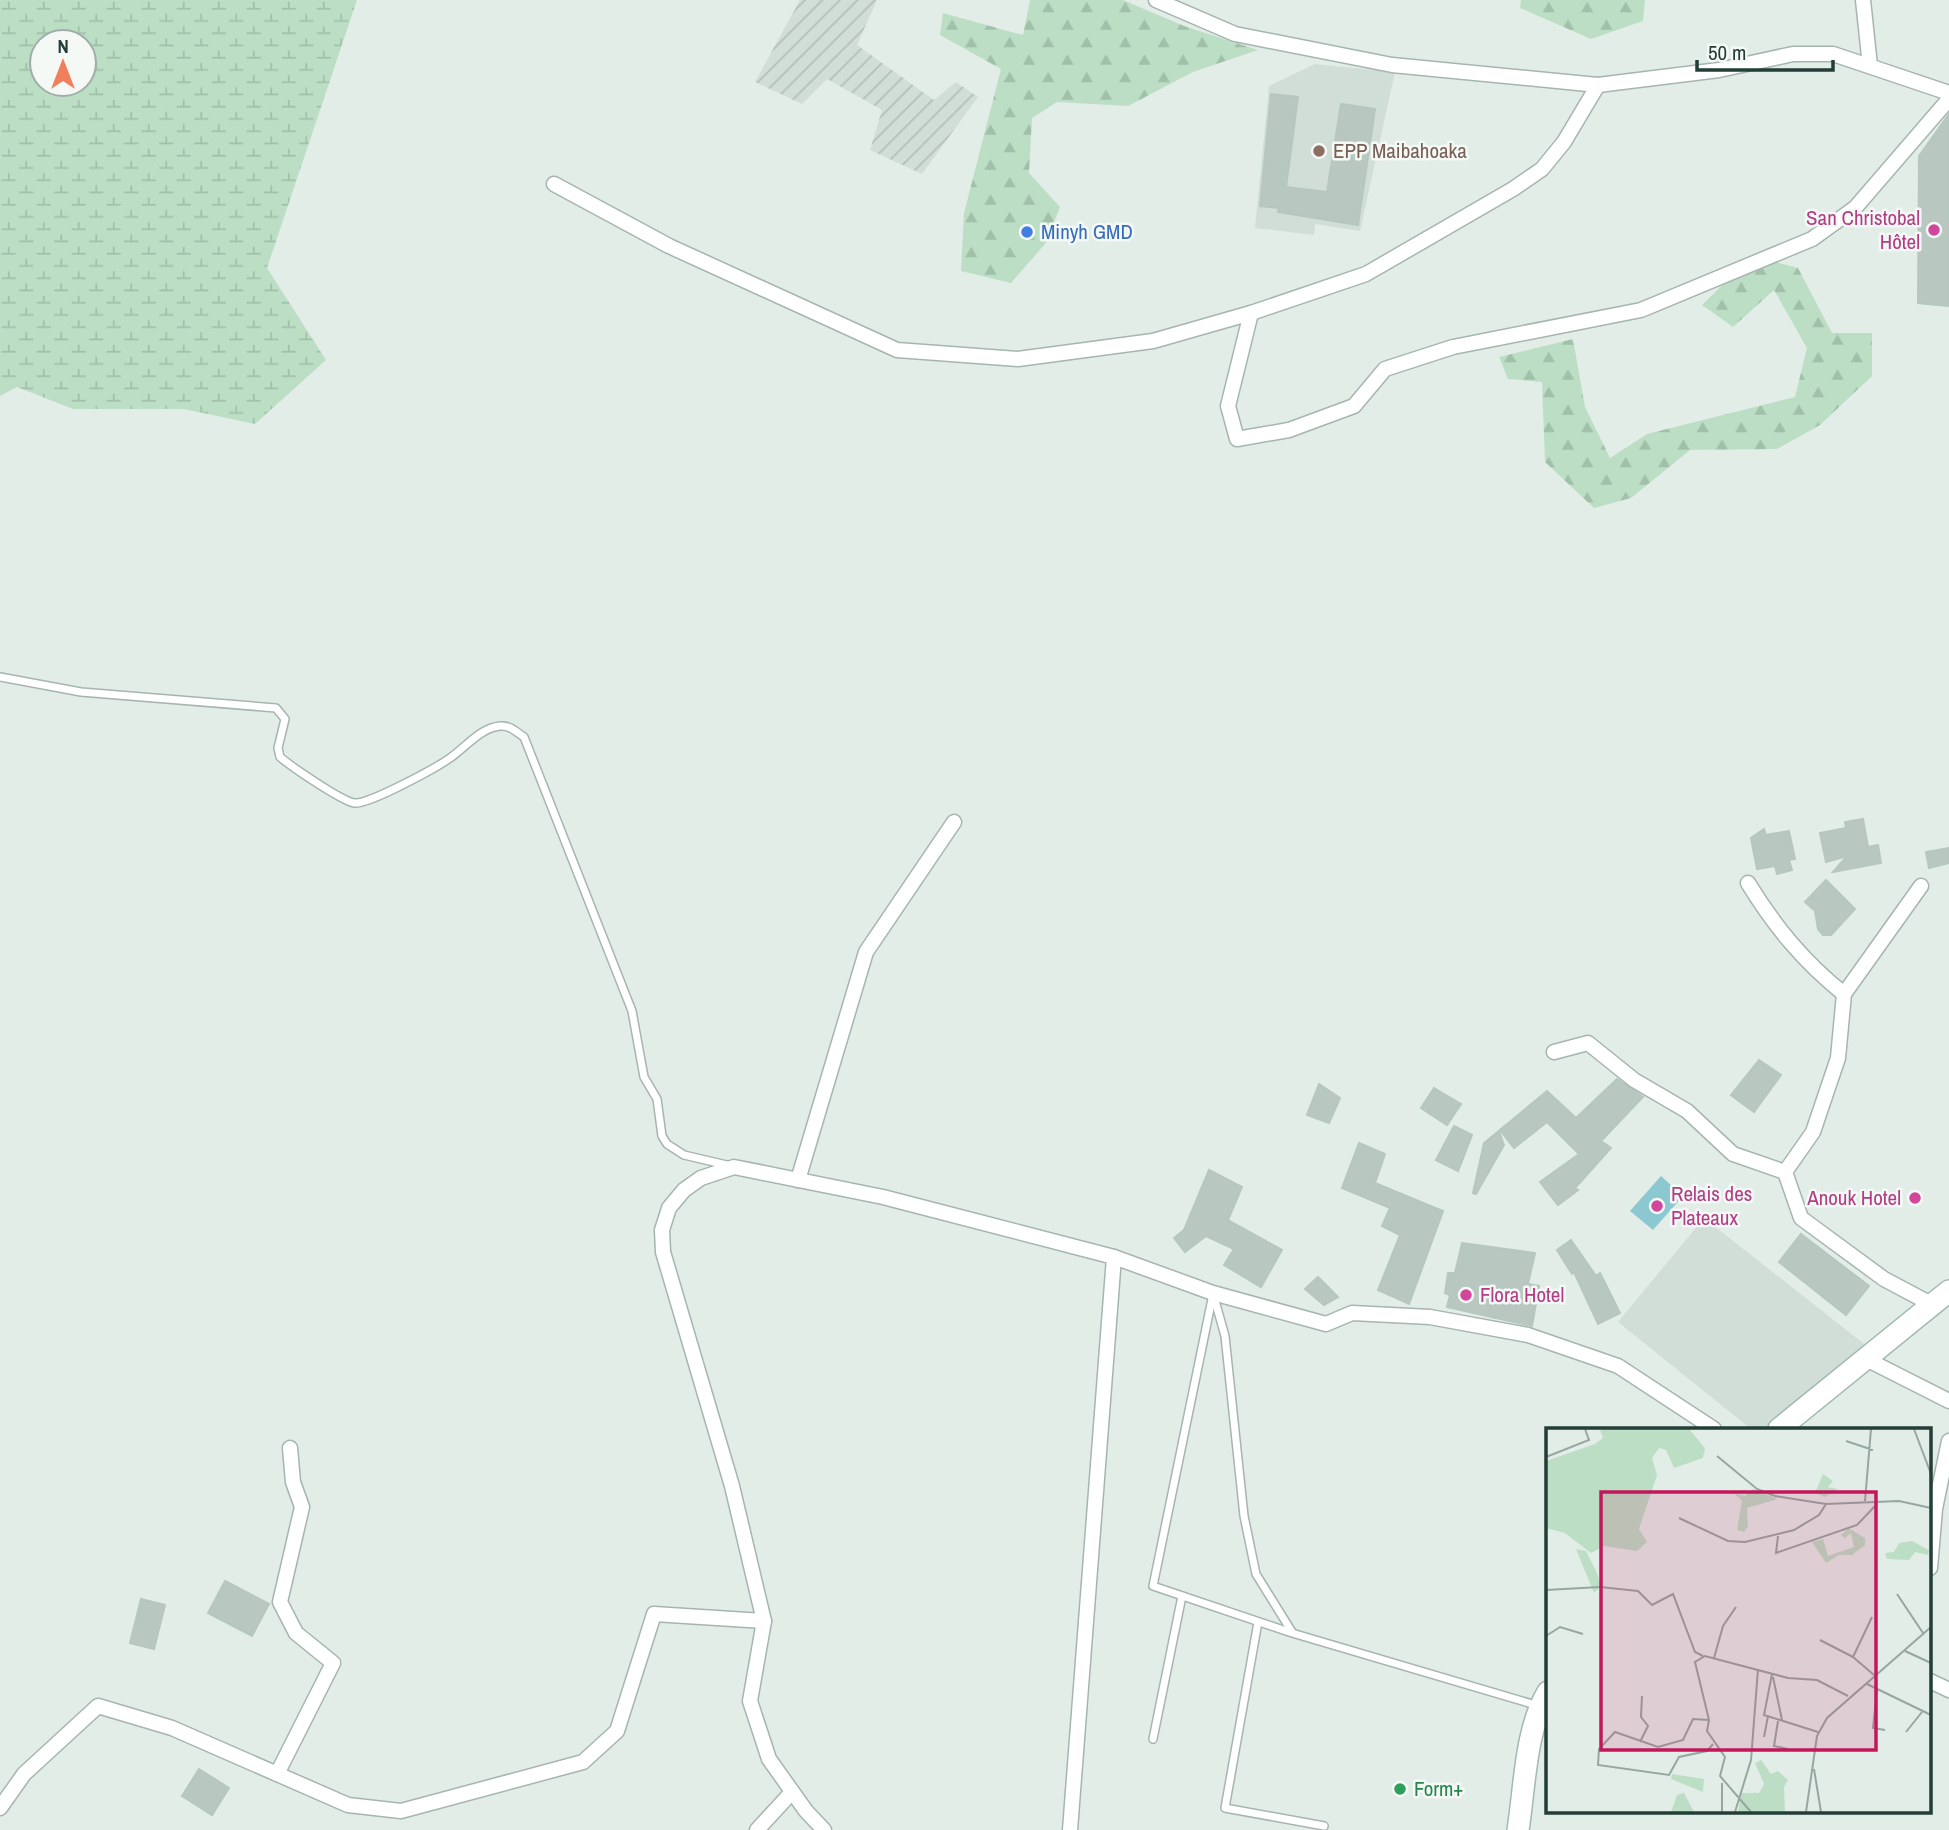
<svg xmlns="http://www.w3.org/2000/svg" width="1949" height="1830" viewBox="0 0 1949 1830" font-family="'Archivo Narrow',sans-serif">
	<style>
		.built { fill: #d1ddd7 }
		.industrial { fill: url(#industrial-furrows) }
		.forest { fill: url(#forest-firs) }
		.wetland { fill: url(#wetland-marsh); fill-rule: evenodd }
		.water { fill: #8bc8d2 }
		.building { fill: #b8c8c1; stroke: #b5c7bf; stroke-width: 2 }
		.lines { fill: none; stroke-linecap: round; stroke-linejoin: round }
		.lane-casing { stroke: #a6b5af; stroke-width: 10 }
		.street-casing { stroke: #a6b5af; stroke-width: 17 }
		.secondary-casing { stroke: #a1b9b0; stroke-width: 24 }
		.lane { stroke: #fff; stroke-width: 7 }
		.street { stroke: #fff; stroke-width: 14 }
		.secondary { stroke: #fff; stroke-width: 21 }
		.education-dot { fill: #8d6e63; stroke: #f4f9f6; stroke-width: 2.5 }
		.hotel-dot { fill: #d1479c; stroke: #f4f9f6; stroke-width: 2.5 }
		.shop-dot { fill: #3f7fe0; stroke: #f4f9f6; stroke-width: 2.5 }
		.leisure-dot { fill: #2e9e5b; stroke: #f4f9f6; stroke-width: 2.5 }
		.labels { text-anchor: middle; stroke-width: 5; stroke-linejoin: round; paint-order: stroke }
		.education-label { font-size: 21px; fill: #785e54; stroke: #f4f9f6; text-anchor: start }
		.hotel-label { font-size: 21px; fill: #b23c85; stroke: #f4f9f6; text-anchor: end }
		.shop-label { font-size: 21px; fill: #366cbe; stroke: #f4f9f6; text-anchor: start }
		.leisure-label { font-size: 21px; fill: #27864d; stroke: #f4f9f6; text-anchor: start }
		.inset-road { fill: none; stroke: #96a7a1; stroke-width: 2 }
		.view { fill: #c2185b; fill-opacity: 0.15; stroke: #c2185b; stroke-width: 3.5 }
		.inset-edge { fill: none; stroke: #233e37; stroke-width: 3.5 }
	</style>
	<defs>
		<pattern id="industrial-furrows" width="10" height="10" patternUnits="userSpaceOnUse" patternTransform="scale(1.75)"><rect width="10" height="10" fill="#d1ddd7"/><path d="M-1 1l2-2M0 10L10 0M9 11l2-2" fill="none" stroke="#b3bfb9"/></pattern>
		<pattern id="forest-firs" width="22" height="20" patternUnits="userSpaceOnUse" patternTransform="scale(1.75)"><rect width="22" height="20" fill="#bcdec5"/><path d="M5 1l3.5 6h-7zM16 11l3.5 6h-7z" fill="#a1c0aa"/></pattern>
		<pattern id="wetland-marsh" width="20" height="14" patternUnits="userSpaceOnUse" patternTransform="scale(1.75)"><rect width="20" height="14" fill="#bcdec5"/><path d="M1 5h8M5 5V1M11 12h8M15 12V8" fill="none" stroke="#a1c0aa"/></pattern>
	</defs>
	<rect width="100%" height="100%" fill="#e3ede8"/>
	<g class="built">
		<path d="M1315 64 1395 72 1360 231 1315 224 1314 235 1255 228 1269 86Z"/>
		<path d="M1704 1218 1868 1347 1768 1429H1751L1618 1322Z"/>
	</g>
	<path class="industrial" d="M800 0H877L857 45 934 100 956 82 978 97 922 174 870 150 882 110 827 79 802 104 755 82Z"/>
	<g class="forest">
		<path d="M1030 0H1123L1184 26 1258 50 1193 72 1128 106 1057 102 1032 118 1029 173 1060 207 1045 244 1011 283 961 271 964 213 1001 69 940 35 943 13 1023 35Z"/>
		<path d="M1521 0H1645L1643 21 1591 39 1520 8Z"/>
		<path d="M1752 256 1798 268 1832 333H1872V376L1820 425 1777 449 1690 450 1631 498 1594 508 1545 462 1542 382 1508 379 1499 357 1573 339 1585 407 1610 458 1647 434 1795 397 1807 348 1774 290 1733 327 1702 305Z"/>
	</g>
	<path class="wetland" d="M0 0H357L267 268 326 360 255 424 184 409H73L17 387 0 396ZM42 42H84V84H42Z"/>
	<path class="water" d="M1661 1176 1683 1196 1653 1230 1630 1211Z"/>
	<g class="building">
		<path d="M1271 94 1298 97 1286 187 1327 192 1341 104 1375 109 1358 225 1278 212 1279 208 1260 206Z"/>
		<path d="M1949 114V306L1918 303 1919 156Z"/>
		<path d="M1863 819 1868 847 1878 845 1881 863 1833 872 1847 856 1826 862 1820 833 1846 828 1845 822Z"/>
		<path d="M1764 829 1766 835 1789 831 1795 859 1789 860 1792 870 1777 874 1775 866 1757 869 1751 838Z"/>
		<path d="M1949 848V863L1929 868 1926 852Z"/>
		<path d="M1826 880 1855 909 1831 935H1823L1818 929 1815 911 1805 902Z"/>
		<path d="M1759 1060 1781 1075 1754 1112 1731 1095Z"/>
		<path d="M1617 1079 1643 1097 1601 1141 1611 1148 1575 1188 1578 1190 1558 1205 1540 1182 1579 1154 1547 1122 1514 1148 1500 1130 1547 1091 1576 1118Z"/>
		<path d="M1319 1084 1340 1098 1329 1123 1307 1115Z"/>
		<path d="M1434 1088 1461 1104 1447 1125 1421 1108Z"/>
		<path d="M1454 1126 1472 1135 1458 1171 1436 1160Z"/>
		<path d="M1499 1131 1504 1145 1476 1194 1473 1193 1484 1143Z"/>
		<path d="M1359 1143 1385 1154 1375 1183 1443 1211 1409 1304 1378 1290 1400 1235 1382 1226 1390 1208 1342 1188Z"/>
		<path d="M1209 1170 1242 1187 1228 1220 1282 1250 1261 1287 1224 1265 1234 1249 1206 1236 1185 1252 1174 1238 1184 1230Z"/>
		<path d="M1801 1234 1869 1286 1846 1315 1779 1262Z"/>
		<path d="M1571 1240 1596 1276 1600 1273 1620 1313 1598 1324 1574 1272 1572 1274 1557 1250Z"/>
		<path d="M1462 1243 1535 1253 1528 1284 1539 1286 1532 1326 1447 1307 1450 1295 1445 1293 1448 1273H1455Z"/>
		<path d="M1318 1277 1338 1297 1324 1305 1305 1289Z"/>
		<path d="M225 1581 269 1604 252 1636 208 1613Z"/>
		<path d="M141 1599 165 1605 154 1649 130 1643Z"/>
		<path d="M199 1769 229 1788 212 1815 182 1796Z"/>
	</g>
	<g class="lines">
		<defs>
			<g id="lane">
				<path d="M0 677 81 692 276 708 285 719 278 748 280 757C292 767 340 800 354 803 368 805 436 768 450 758 466 747 480 728 500 726 510 725 516 732 524 737L632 1011 644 1077 657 1099 662 1136 667 1144 684 1155 731 1166"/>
				<path d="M1213 1294 1153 1586 1292 1633 1539 1706"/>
				<path d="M1214 1297 1225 1336 1244 1516 1256 1574 1292 1632"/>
				<path d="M1258 1622 1225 1808 1324 1826"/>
				<path d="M1153 1739 1182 1596"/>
			</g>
			<g id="street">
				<path d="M1156 0 1235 34 1392 65 1598 85 1719 70 1793 54H1833L1949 93"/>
				<path d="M1863 0 1870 66"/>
				<path d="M554 184 669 246 897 350 1018 359 1153 341 1251 313 1366 274 1513 189 1542 169 1564 142 1598 85"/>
				<path d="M1251 313 1228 406 1237 439 1289 430 1354 406 1385 369 1453 347 1641 310 1812 239 1855 208 1949 99"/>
				<path d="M1748 883C1775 927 1804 962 1844 994"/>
				<path d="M1921 886 1844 994 1838 1058 1813 1132 1785 1172 1801 1218 1884 1279 1933 1305"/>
				<path d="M1554 1052 1588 1043 1634 1080 1687 1111 1733 1154 1785 1172"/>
				<path d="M798 1180 866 952 954 822"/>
				<path d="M1868 1360 1949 1401"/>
				<path d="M1930 1568 1935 1509 1949 1441"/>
				<path d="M1930 1681 1949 1690"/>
				<path d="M277 1774 333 1663 296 1633 280 1602 302 1507 293 1482 290 1448"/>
				<path d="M0 1808 24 1774 98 1706 172 1728 348 1805 401 1811 583 1762 617 1731 654 1614 764 1621"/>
				<path d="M757 1830 792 1792"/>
				<path d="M824 1830 806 1811 769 1759 750 1701 764 1621 732 1486 663 1252 662 1230 669 1208 684 1190 701 1178 734 1167 883 1197 1114 1257 1213 1293 1326 1324 1352 1313 1430 1317 1528 1335 1618 1366 1714 1429"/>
				<path d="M1070 1830 1114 1257"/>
			</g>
			<g id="secondary">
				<path d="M1779 1429 1949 1291"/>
				<path d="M1518 1830C1525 1786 1525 1730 1548 1692"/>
			</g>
		</defs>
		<use href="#lane" class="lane-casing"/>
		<use href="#street" class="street-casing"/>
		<use href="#secondary" class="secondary-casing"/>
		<use href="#lane" class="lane"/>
		<use href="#street" class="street"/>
		<use href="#secondary" class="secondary"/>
	</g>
	<circle class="education-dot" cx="1319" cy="151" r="7"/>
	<g class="hotel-dot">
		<circle cx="1934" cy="230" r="7"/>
		<circle cx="1915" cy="1198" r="7"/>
		<circle cx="1657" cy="1206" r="7"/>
		<circle cx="1466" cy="1295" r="7"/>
	</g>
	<circle class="shop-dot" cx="1027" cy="232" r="7"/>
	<circle class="leisure-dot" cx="1400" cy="1789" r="7"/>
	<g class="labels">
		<g class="education-label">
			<text x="1333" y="158">EPP Maibahoaka</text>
		</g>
		<g class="hotel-label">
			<text x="1920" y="225">San Christobal<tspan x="1920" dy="24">Hôtel</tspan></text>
			<text x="1671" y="1201" text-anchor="start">Relais des<tspan x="1671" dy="24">Plateaux</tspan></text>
			<text x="1901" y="1205">Anouk Hotel</text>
			<text x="1480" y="1302" text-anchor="start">Flora Hotel</text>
		</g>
		<g class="shop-label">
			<text x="1041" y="239">Minyh GMD</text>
		</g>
		<g class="leisure-label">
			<text x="1414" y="1796">Form+</text>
		</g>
	</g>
	<g transform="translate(1546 1428)">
		<rect width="385" height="385" fill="#e3ede8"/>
		<path d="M277 46 287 53 282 59 292 61 279 69 269 65ZM207 61 232 71 201 80 202 98 198 104 191 102 196 73 188 65 199 68ZM302 100 319 110V117L306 127H293L280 135 266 114 277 111 282 128 308 119 305 105 299 110 295 107ZM366 113 383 122 382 127 369 124 363 132 341 131 339 125 348 124 353 115ZM30 121 40 123 51 145 55 158 48 165ZM215 332 225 346 232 343 242 352 238 359 239 384H192L195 365H213L218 356 209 335ZM126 346 158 351 157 364 125 351ZM138 365 148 384H125L131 367Z" fill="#bcdec5"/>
		<path d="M54 1H143L159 20 157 30 128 40 120 22 113 20 106 30 111 47 93 101 101 114 91 123 58 118 45 125 19 105 0 100V33L49 16 57 10Z" fill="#bcdec5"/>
		<path class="inset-road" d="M368 1 385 46M300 13 327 22M171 28 211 61 229 68 280 76 353 73 385 80M0 29 43 12 39 1M319 73 325 1M133 90 182 113 199 114 248 102 273 87 280 76M232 108 230 125 311 97 330 77M0 162 54 159 92 163 106 177 127 166 149 224 157 228M351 166 377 205M326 189 307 229 328 247M0 208 14 199 37 206M274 212 307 229M359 223 385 235M168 230 177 198 190 179M226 246 218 287 272 304M227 249 236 292M321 256 385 287M331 262 327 300 339 302M163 292 147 291 137 312 112 319 69 304 53 321 52 337 123 347 133 329 161 323 167 316M232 293 228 318 242 321M360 304 376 284M218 309 222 288M94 314 102 298 95 289 96 268M268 341 275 384M176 384V355M189 384 205 332 212 241M205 384 174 348 179 329 161 303 163 292 149 234 159 228 242 250 271 252 302 268M260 384 271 308 281 290 385 199"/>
		<path class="view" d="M55 64H330V322H55Z"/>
		<rect width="385" height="385" class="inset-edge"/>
	</g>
	<g transform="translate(63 63)"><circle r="33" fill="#f4f9f6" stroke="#a0aeaa" stroke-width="2"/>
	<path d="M0-5L12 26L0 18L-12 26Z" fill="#f17f5d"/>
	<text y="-10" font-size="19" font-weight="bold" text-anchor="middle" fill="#233e37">N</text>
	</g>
	<path d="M1697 60v10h136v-10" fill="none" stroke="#233e37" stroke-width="3.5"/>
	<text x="1708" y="60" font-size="21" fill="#233e37" stroke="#f4f9f6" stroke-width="5" paint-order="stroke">50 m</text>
</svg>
